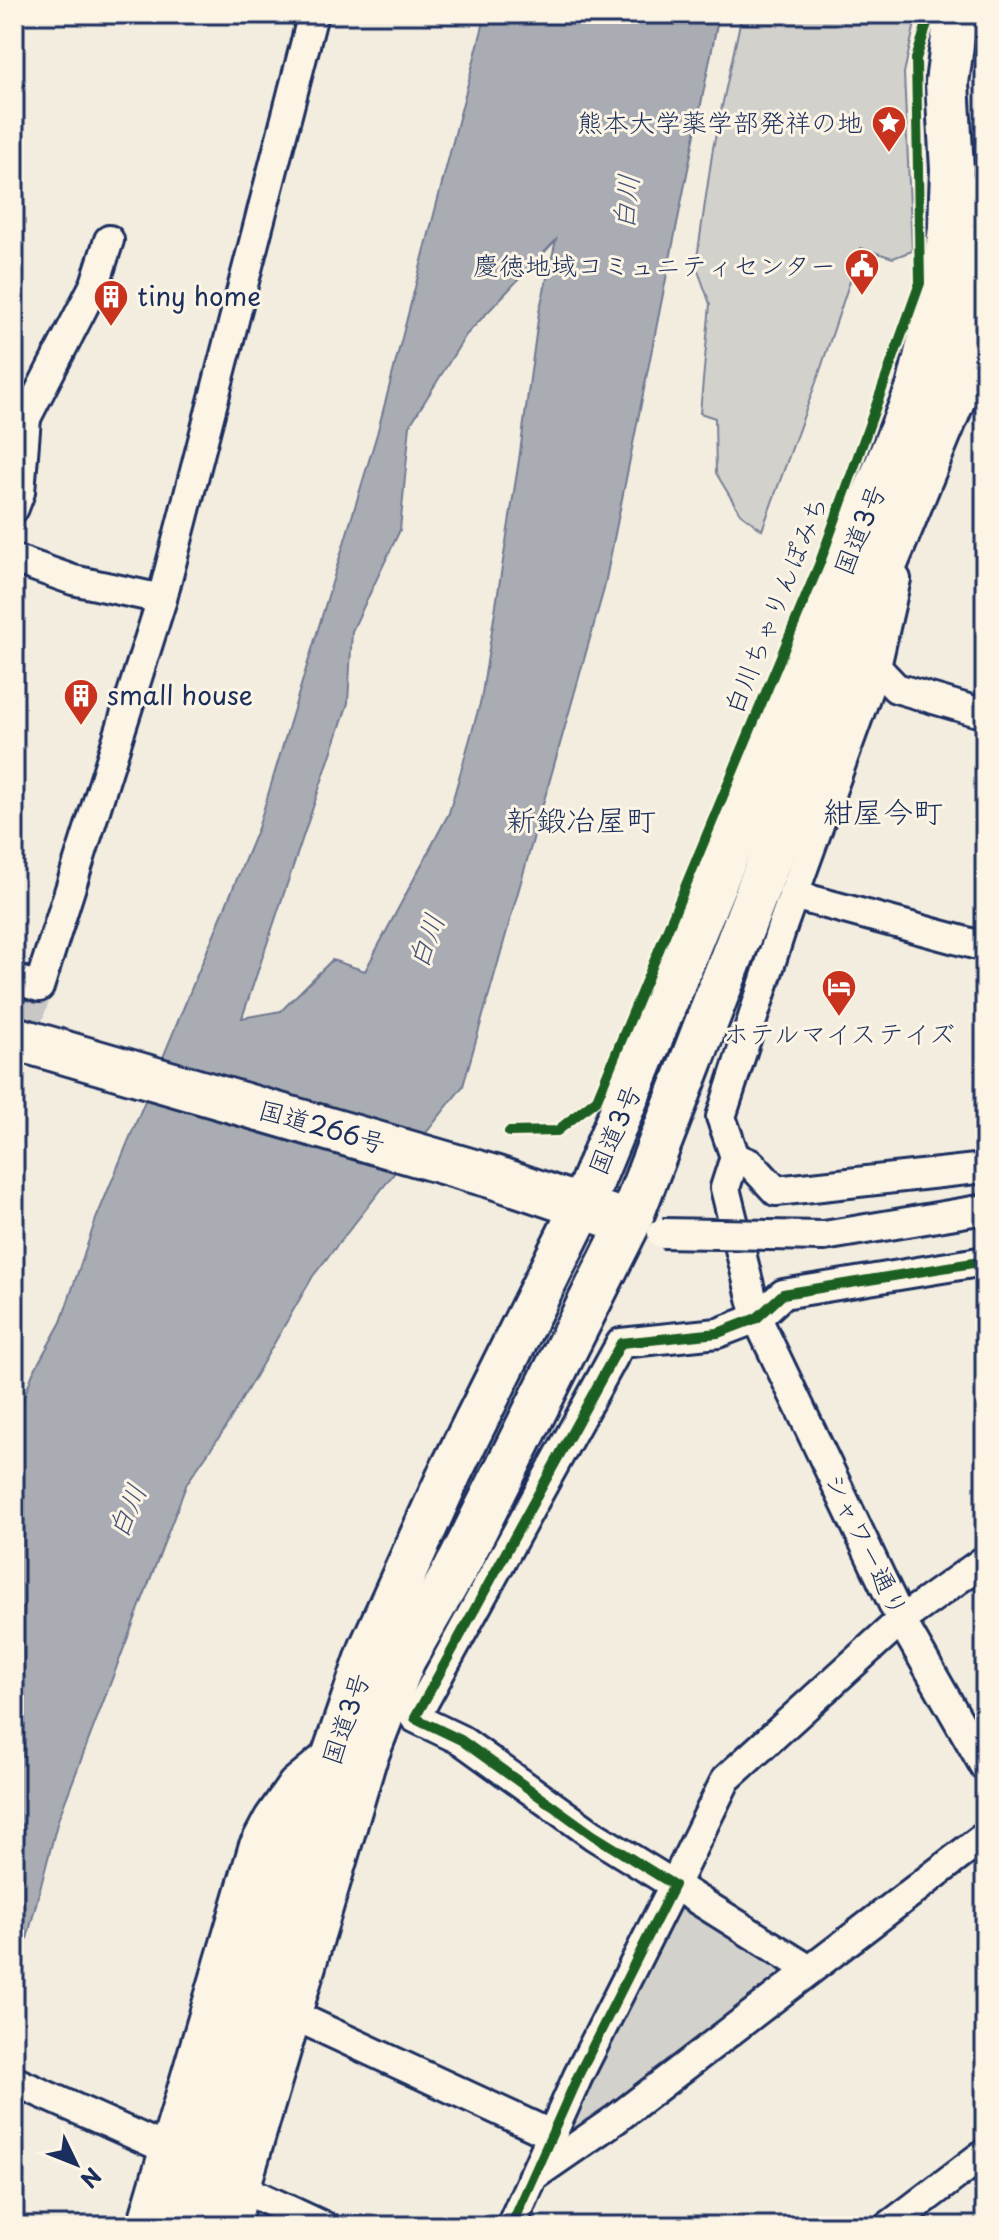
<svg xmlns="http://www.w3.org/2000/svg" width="999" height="2240" viewBox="0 0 999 2240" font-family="'Playpen Sans','Klee One',sans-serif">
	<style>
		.green { fill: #d3d1cc; stroke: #778095; stroke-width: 2 }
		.water { fill: #a9acb3; stroke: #707a91; stroke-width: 2; fill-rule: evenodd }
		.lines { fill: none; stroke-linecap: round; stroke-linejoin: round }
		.minor-tunnel { stroke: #c8c7c6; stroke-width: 28; stroke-dasharray: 28 14; stroke-linecap: butt }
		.minor-casing { stroke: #1b2f5e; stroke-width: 34 }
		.highway-casing { stroke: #1b2f5e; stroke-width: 48 }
		.minor { stroke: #fcf5e5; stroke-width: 28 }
		.highway { stroke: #fcf5e5; stroke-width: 42 }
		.minor-bridge-casing { stroke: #1b2f5e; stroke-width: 34; stroke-linecap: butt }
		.minor-bridge { stroke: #fcf5e5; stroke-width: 28 }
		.cycleway-casing { stroke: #fcf5e5; stroke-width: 15 }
		.cycleway { stroke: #1b5e20; stroke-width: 10 }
		.labels { text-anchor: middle; stroke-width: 6; stroke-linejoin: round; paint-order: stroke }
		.poi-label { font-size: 26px; fill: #1b2f5e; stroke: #fcf5e5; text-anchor: end }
		.street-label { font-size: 26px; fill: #1b2f5e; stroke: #fcf5e5 }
		.water-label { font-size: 28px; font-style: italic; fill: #465478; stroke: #fcf5e5 }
		.quarter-label { font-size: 30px; fill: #1b2f5e; stroke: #fcf5e5 }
	</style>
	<rect width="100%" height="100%" fill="#f3ede0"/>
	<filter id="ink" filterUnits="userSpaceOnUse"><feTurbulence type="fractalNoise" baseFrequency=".0125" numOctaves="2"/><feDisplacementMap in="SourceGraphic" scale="16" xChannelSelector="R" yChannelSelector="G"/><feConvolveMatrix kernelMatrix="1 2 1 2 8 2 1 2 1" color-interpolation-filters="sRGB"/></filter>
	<g filter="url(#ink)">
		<g class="green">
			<path d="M742 14H917L904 73 912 251 893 258 861 248 819 374 762 530 740 513 716 473 715 418 700 413 710 304 696 265 713 148Z"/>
			<path d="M679 1901 790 1971 554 2149Z"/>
		</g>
		<path class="water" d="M486 14H719L604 589 463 1086 313 1276 224 1430 187 1483 58 1820 14 1989V1424L33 1373 61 1322 96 1219 258 828 377 434ZM556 240 539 312 519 460 481 700 449 813 365 971 332 960 281 1011 242 1018 348 703 352 631 400 530 410 425 466 335Z"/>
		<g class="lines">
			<path class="minor-tunnel" d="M14 1060 39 987"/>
			<defs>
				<g id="minor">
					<path d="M952 169 985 221"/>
					<path d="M14 413 26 418 20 492 14 508"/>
					<path d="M26 418 95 284 109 240"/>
					<path d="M14 559 73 580 162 599"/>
					<path d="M896 579 876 667 783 924 721 1117 735 1157 751 1164 776 1191 985 1168"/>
					<path d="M860 661 876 667 896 688 985 714"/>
					<path d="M793 895 985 947"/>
					<path d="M14 979 39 987 162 599 313 14"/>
					<path d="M735 1157 725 1188 757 1318 901 1620 985 1767"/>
					<path d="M824 1236 985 1209"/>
					<path d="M808 1969 674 1885 726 1779 901 1620 985 1560"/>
					<path d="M291 2014 552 2135"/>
					<path d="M14 2081 169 2150"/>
					<path d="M532 2177 616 2119 985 1836"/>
					<path d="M224 2180 323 2226"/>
					<path d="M511 2226 578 2076 674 1885 593 1835 461 1740 415 1718 621 1343 718 1333 757 1318 783 1294 985 1261"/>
					<path d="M889 2226 985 2153"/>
				</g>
				<g id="highway">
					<path d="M14 1038 494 1177 609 1216"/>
					<path d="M149 2226 260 1849 275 1821 298 1788 327 1764"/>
					<path d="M188 2226 201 2171 332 1760 370 1650 450 1473 582 1207 918 388 944 278 950 228 952 169 947 83 956 14"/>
					<path d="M227 2226 364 1762 404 1659 460 1561 629 1223 848 656 956 393 985 242"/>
				</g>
			</defs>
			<use href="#minor" class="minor-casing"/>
			<use href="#highway" class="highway-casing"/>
			<use href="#minor" class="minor"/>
			<use href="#highway" class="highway"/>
			<defs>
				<path id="minor-bridge" d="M662 1233 824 1236"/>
			</defs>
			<use href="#minor-bridge" class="minor-bridge-casing"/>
			<use href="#minor-bridge" class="minor-bridge"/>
			<defs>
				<g id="cycleway">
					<path d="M509 1132 557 1131 597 1099 819 565 920 283 916 59 930 14"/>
					<path d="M511 2226 578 2076 674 1885 593 1835 461 1740 415 1718 621 1343 718 1333 757 1318 783 1294 985 1261"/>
				</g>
			</defs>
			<use href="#cycleway" class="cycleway-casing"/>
			<use href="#cycleway" class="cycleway"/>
		</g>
	</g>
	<defs>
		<symbol id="sight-pin" viewBox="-11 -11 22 30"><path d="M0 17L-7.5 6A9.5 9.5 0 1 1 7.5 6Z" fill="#c8321e" stroke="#fcf5e5"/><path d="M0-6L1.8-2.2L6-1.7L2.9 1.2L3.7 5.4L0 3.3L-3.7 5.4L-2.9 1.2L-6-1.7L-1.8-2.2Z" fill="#fff"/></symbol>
		<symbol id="civic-pin" viewBox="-11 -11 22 30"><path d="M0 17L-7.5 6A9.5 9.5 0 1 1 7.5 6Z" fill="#c8321e" stroke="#fcf5e5"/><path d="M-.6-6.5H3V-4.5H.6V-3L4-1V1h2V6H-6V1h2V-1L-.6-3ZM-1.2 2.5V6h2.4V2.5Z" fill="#fff"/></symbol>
		<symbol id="building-pin" viewBox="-11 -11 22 30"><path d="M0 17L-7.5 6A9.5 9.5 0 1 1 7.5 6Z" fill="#c8321e" stroke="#fcf5e5"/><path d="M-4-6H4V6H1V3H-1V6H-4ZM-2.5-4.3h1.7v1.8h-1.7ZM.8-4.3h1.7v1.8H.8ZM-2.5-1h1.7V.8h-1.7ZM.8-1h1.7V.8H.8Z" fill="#fff"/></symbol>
		<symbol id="hotel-pin" viewBox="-11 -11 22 30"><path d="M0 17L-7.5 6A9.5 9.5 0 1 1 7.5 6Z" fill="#c8321e" stroke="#fcf5e5"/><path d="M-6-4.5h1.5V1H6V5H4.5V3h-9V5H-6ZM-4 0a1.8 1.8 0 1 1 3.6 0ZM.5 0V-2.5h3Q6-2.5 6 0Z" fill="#fff"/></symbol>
	</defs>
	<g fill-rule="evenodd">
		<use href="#sight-pin" x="869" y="103" width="40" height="54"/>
		<use href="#civic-pin" x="842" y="246" width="40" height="54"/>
		<use href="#building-pin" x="91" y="277" width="40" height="54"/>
		<use href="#building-pin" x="61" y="676" width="40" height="54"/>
		<use href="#hotel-pin" x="819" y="967" width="40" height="54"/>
	</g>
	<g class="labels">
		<g class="poi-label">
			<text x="863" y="132">熊本大学薬学部発祥の地</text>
			<text x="836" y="275">慶徳地域コミュニティセンター</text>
			<text x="137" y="306" text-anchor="start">tiny home</text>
			<text x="107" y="705" text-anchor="start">small house</text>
			<text x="839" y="1043" text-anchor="middle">ホテルマイステイズ</text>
		</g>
		<g class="street-label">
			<text transform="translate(860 530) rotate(-68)" y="9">国道3号</text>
			<text transform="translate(776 605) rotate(-68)" y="9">白川ちゃりんぽみち</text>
			<text transform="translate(322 1127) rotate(16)" y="9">国道266号</text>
			<text transform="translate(615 1130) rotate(-67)" y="9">国道3号</text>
			<text transform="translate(866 1545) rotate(64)" y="9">シャワー通り</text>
			<text transform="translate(346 1719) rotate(-71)" y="9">国道3号</text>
		</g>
		<g class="water-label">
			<text transform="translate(626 202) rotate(-84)" y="10">白川</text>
			<text transform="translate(426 941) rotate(-70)" y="10">白川</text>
			<text transform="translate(127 1511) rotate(-67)" y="10">白川</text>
		</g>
		<g class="quarter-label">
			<text x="883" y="823">紺屋今町</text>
			<text x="581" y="831">新鍛冶屋町</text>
		</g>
	</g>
	<rect width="999" height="2240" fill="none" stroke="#fcf5e5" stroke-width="48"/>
	<rect x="24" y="24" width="951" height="2192" fill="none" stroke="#1b2f5e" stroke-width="3" filter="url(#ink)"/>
	<g transform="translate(76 2164) rotate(133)" stroke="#fcf5e5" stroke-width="6" paint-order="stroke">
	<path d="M0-6L14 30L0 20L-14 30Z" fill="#1b2f5e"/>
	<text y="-12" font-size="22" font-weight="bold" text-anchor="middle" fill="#1b2f5e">N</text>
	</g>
</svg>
